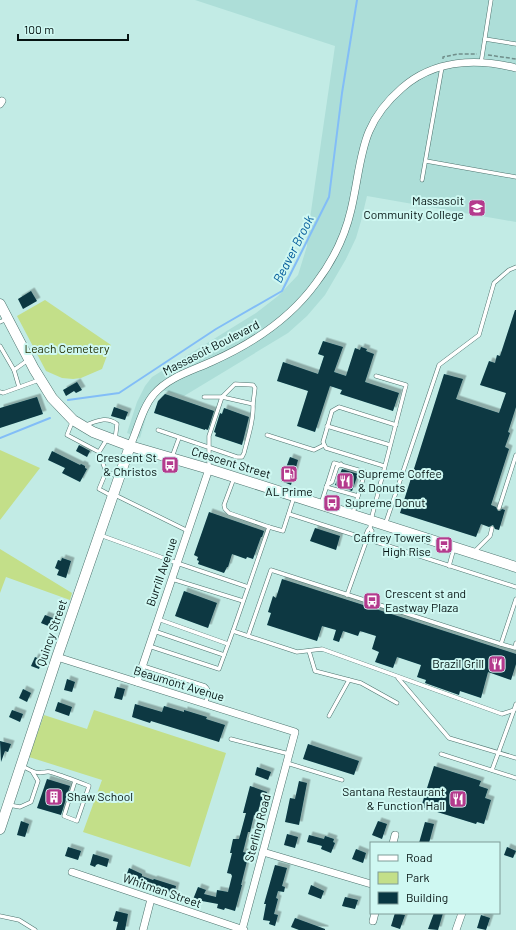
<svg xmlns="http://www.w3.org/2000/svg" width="516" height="930" viewBox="0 0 516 930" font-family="Barlow,sans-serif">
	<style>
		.built { fill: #added8 }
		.green { fill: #c3df89 }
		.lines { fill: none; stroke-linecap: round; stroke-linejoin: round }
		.stream { stroke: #82bdf7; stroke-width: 2 }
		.building { fill: #083742; filter: url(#shadow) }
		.lane-casing { stroke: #4d736e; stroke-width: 4.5 }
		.street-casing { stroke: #4d736e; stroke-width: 8 }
		.secondary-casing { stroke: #4d736e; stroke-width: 11 }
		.path { stroke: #708e8a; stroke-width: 1.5; stroke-dasharray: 4 2; stroke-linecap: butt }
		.lane { stroke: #fff; stroke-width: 3.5 }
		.street { stroke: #fff; stroke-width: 7 }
		.secondary { stroke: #fff; stroke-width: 10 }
		.labels { text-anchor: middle; stroke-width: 4; stroke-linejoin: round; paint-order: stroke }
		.poi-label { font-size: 12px; fill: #051312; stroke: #cff8f2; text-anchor: end }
		.street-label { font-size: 12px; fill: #051312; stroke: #cff8f2 }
		.park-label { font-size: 12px; fill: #243006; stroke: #cff8f2 }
		.water-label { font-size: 13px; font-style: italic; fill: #00599a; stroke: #cff8f2 }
	</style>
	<defs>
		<filter id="shadow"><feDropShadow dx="3.5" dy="-3.5" stdDeviation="0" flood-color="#0004"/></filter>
	</defs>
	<rect width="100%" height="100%" fill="#c2ebe5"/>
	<path class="built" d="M195 0H516V222L367 196 361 221 356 238 346 259 325 295 307 316 288 333 184 396 162 390 156 396 149 407 140 438 127 433 137 402 145 386 152 377 256 313 278 296 298 275 307 246V239L335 46Z"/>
	<g class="green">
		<path d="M45 300 111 345 102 369 81 378 73 379 62 378 46 371 17 316Z"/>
		<path d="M0 450 40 468 0 520Z"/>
		<path d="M0 549 72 593 70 600 6 577 0 593Z"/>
		<path d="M94 710 226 753 190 867 83 832 102 780 29 757 44 715 87 729Z"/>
	</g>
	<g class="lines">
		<g class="stream">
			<path d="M68 400 119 393 216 329 282 291 329 197 342 93 357 0"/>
			<path d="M0 438 50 418"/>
		</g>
	</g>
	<g class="building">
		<path d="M31 291 37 301 23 309 18 299Z"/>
		<path d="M515 310H516V407L508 432 510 433 505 447 509 449 491 505 496 507 498 511H500L502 509 505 510 499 530 495 529 493 525 489 527 481 524 476 537 400 513 444 374 463 379 456 399 499 413 506 393 480 385 489 361 495 363 497 355 500 356Z"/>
		<path d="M323 341 343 347 334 372 346 376 355 348 360 350 361 347 367 349 366 351 374 354 365 382 399 393 393 411 340 394 342 390 330 386 315 432 297 426 308 391 277 381 283 362 318 374 324 356 318 354Z"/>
		<path d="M77 382 82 390 76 393 74 391 66 396 63 390Z"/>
		<path d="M165 394 214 411 208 430 205 429V430L154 413 158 401Z"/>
		<path d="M37 397 43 414 0 428V408Z"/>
		<path d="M114 407 128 412 125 420 111 416Z"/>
		<path d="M224 408 249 417 242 445 215 436 216 433 214 432 220 413 222 414Z"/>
		<path d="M79 445 90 451 87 457 76 451Z"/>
		<path d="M52 451 80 465 81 464 85 466V468L87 469 80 482 62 473 65 468 48 460Z"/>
		<path d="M290 457 298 460 291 485 281 481Z"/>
		<path d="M342 469 358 474 352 491 335 485Z"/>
		<path d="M209 512 264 531 262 537H261L253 559 247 557 246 559 232 554 228 567H227L224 573 198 564 199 561 197 560 198 557 194 555Z"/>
		<path d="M315 528 340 536 336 550 310 541Z"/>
		<path d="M62 558 71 561 66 578 57 575 59 570 55 568 58 560 61 561Z"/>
		<path d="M282 579 516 654V664L511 680 488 672 481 698 460 691 459 695 425 683 426 680 417 677 421 665 397 657 393 668 375 662 379 652 372 649 376 636 360 631 358 636 343 631 339 642 333 640 336 630 322 626 317 641 267 625 271 613 268 612 273 596 276 598Z"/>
		<path d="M184 591 217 603 208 628 175 616Z"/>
		<path d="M45 615 58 620 55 627H53V628L41 623Z"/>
		<path d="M35 657 42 660 39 669 31 666Z"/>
		<path d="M67 679 75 682 72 692 64 690Z"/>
		<path d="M117 687 125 689 122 700 114 698Z"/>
		<path d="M23 689 31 693 27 702 19 698Z"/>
		<path d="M58 702 72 707 69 716 55 711Z"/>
		<path d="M135 704 162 712 164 706 184 712V710L207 717 206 719 225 725 219 742 151 721 150 723 132 717Z"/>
		<path d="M12 710 23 714 20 722 9 717Z"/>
		<path d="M0 741 11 744 8 752 5 751 1 762Z"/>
		<path d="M308 744 359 761 354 775 303 759Z"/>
		<path d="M434 766 481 781 479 786 488 789 485 798 491 800 484 824 477 822 476 824 421 807Z"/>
		<path d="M257 767 271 772 268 780 255 775Z"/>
		<path d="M47 779 70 786 61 815 37 808Z"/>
		<path d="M299 781 307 783 299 825 285 822 290 798 295 799Z"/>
		<path d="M250 786 267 792 264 801 261 800 257 816 254 815 250 832H248L243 852 251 854 249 862 247 861 241 885H242L235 911 225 908 224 910 217 908 218 904 202 901 200 905 192 902 198 887 206 890 204 894 216 897 217 890 228 892 232 876 231 874 227 873 232 853H230L233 839H239L246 813H243Z"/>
		<path d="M21 821 29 824 25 837 17 835Z"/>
		<path d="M378 821 387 824 382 839 372 835Z"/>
		<path d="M425 822 434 824 429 843H419Z"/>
		<path d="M287 834 298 837 295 848 284 845Z"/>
		<path d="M309 835 324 839 325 836 334 839 333 842 335 843 331 853 321 849 322 846 307 842Z"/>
		<path d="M68 847 81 851 78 860 65 856Z"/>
		<path d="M507 847 516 851 513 858 504 855Z"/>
		<path d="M356 849 366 853 363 863 352 859Z"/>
		<path d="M93 854 109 859 107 867 98 864 96 865 95 867 90 865Z"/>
		<path d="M275 865 287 868 282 886 285 887 284 892 278 891 276 898 278 899 274 914 278 915 275 926 269 924 270 921 263 920 266 904H264Z"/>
		<path d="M129 868 142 874V876L153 880 154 879 176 886 174 894 137 881 136 883 125 879Z"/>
		<path d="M311 885 324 891 321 899 308 894Z"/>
		<path d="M345 897 358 900 355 909 342 906Z"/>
		<path d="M116 911 128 914 125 930H116L118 922 113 921Z"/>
		<path d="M395 913 405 915 400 929 391 926Z"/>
		<path d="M434 913H443L438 930 428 929Z"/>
		<path d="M481 915 490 918 486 930 477 928Z"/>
		<path d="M295 918 325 929V930H299L291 927Z"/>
	</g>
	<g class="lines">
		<defs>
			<g id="lane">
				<path d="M485 39 516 44"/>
				<path d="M481 63 491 0"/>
				<path d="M426 161 516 177"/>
				<path d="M422 180 442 67"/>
				<path d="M0 322 7 319"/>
				<path d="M0 346 14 370 28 360"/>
				<path d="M14 370 19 387"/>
				<path d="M0 392 3 393 39 380"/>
				<path d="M204 397H222L235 384 253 385 255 388 253 404"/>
				<path d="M73 420 67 435 99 452 107 439"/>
				<path d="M86 425C97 421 107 416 117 424L115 440"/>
				<path d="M327 426 390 445"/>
				<path d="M158 430 237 457H242L244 453C248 437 254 420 253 404L222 397 209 436V467"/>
				<path d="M267 435 314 450 324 445"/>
				<path d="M99 452 106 472"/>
				<path d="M172 457 179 438"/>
				<path d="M384 466 326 448 323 442 332 411 339 407 396 425"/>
				<path d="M234 478 224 505 225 509 229 513 269 527"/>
				<path d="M327 485 332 482 337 467 341 464"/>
				<path d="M326 487 358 496"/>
				<path d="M115 495 188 531"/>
				<path d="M112 496 99 489 106 472 119 476"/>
				<path d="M294 497 283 531 269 527 233 631 248 636 271 570 501 644 516 599"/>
				<path d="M321 504 334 463 365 472 353 513"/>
				<path d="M499 508 516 455"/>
				<path d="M289 514 516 587"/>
				<path d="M385 525 439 365 479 335 494 283 509 270 516 267"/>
				<path d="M100 535 177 563 248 587"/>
				<path d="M367 539H369L372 531 370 528 371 520 406 385 376 376"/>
				<path d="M474 552 490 536 492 528"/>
				<path d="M449 566 454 548"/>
				<path d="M172 579 243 601"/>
				<path d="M347 595 367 539 365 537 368 530 370 528"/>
				<path d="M158 619 228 644"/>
				<path d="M154 631 224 655"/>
				<path d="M248 636 297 652 322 649 502 714 514 710 516 704"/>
				<path d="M501 644 515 648 516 643"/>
				<path d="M149 646 219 669 233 631"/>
				<path d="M309 651 315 671 361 683 397 703"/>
				<path d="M143 666 205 686C211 691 208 697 205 703"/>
				<path d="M398 678 449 738 516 758"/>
				<path d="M329 716 349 680"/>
				<path d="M231 739 289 754"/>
				<path d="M441 754 516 778"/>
				<path d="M287 763 342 780"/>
				<path d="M492 770 514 710"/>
				<path d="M32 771C42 775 43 771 50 772 63 776 76 781 89 786L77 821 64 816 75 781"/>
				<path d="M9 805 20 807 31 802 38 781 32 771 22 766"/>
				<path d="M0 916 19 920 35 930"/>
			</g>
			<g id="street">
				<path d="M0 104 2 101"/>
				<path d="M130 446C138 429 142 408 154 394 169 377 191 371 211 362 252 344 289 320 316 283 332 262 345 236 351 210 363 159 358 126 402 88 434 60 476 58 516 68"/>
				<path d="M57 657 295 732 242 930"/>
				<path d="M137 682 209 469"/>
				<path d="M393 843 395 835"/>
				<path d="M263 852 371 884"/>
				<path d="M72 872 244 930"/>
				<path d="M373 921 375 913"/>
				<path d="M143 930 151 899"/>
				<path d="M456 930 462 913"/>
			</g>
			<g id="secondary">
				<path d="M0 304 34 369 52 398 73 420 93 432 130 446 209 469 516 567"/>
				<path d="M0 829 57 657 130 446"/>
			</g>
		</defs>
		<use href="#lane" class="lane-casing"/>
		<use href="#street" class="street-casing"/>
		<use href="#secondary" class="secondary-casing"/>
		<g class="path">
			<path d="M488 55 516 59"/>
			<path d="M443 59V57L458 54H477"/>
		</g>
		<use href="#lane" class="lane"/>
		<use href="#street" class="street"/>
		<use href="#secondary" class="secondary"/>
	</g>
	<defs>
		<symbol id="university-square" viewBox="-11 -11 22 22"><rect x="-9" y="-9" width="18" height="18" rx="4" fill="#b43a8d" stroke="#cff8f2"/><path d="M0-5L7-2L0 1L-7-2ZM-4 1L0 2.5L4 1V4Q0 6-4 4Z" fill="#fff"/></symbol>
		<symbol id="bus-square" viewBox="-11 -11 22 22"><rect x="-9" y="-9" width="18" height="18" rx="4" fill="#b43a8d" stroke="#cff8f2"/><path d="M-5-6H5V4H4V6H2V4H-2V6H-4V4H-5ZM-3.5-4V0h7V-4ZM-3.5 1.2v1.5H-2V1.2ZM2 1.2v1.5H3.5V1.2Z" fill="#fff"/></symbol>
		<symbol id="fuel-square" viewBox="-11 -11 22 22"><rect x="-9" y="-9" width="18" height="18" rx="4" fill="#b43a8d" stroke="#cff8f2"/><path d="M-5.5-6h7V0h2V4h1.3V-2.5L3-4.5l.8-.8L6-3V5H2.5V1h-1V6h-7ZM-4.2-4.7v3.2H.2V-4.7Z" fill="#fff"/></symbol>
		<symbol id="restaurant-square" viewBox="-11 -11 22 22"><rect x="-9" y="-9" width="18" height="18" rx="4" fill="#b43a8d" stroke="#cff8f2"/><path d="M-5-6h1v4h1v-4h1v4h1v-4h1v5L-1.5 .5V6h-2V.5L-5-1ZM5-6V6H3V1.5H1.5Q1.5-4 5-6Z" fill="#fff"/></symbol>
		<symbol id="building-square" viewBox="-11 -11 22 22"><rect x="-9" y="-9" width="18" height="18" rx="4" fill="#b43a8d" stroke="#cff8f2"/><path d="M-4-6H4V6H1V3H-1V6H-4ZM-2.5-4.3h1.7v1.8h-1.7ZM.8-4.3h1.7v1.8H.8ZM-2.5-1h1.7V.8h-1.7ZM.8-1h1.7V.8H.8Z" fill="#fff"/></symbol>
	</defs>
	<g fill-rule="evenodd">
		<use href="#university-square" x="467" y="198" width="20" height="20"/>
		<use href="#bus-square" x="160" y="455" width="20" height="20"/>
		<use href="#fuel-square" x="279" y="464" width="20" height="20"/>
		<use href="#restaurant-square" x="335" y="471" width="20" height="20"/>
		<use href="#bus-square" x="322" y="493" width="20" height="20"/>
		<use href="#bus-square" x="434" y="535" width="20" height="20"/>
		<use href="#bus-square" x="362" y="591" width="20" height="20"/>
		<use href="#restaurant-square" x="487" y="654" width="20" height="20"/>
		<use href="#building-square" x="44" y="787" width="20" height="20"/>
		<use href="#restaurant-square" x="448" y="789" width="20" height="20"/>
	</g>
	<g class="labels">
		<g class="poi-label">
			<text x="464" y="205">Massasoit<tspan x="464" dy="14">Community College</tspan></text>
			<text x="157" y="462">Crescent St<tspan x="157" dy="14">&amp; Christos</tspan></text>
			<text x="358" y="478" text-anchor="start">Supreme Coffee<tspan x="358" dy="14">&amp; Donuts</tspan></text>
			<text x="289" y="496" text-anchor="middle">AL Prime</text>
			<text x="345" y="507" text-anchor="start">Supreme Donut</text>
			<text x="431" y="542">Caffrey Towers<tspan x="431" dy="14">High Rise</tspan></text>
			<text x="385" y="598" text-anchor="start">Crescent st and<tspan x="385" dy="14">Eastway Plaza</tspan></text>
			<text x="484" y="668">Brazil Grill</text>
			<text x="445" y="796">Santana Restaurant<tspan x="445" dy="14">&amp; Function Hall</tspan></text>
			<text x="67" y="801" text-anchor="start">Shaw School</text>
		</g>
		<g class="street-label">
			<text transform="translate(211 348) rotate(-27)" y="4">Massasoit Boulevard</text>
			<text transform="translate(231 463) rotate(17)" y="4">Crescent Street</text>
			<text transform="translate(162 572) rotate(-71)" y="4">Burrill Avenue</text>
			<text transform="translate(52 633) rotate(-71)" y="4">Quincy Street</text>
			<text transform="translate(179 684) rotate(17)" y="4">Beaumont Avenue</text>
			<text transform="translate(258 828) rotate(-75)" y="4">Sterling Road</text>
			<text transform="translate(162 891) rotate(19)" y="4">Whitman Street</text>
		</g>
		<g class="park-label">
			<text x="67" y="353">Leach Cemetery</text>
		</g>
		<g class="water-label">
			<text transform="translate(293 249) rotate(-63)" y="5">Beaver Brook</text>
		</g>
	</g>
	<rect x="370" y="842" width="130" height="72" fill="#cff8f2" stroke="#7e9c98"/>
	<rect x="378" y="855" width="20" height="6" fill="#ffffff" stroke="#7e9c98"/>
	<text x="406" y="862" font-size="12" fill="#051312">Road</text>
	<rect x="378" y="872" width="20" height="12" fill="#c3df89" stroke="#7e9c98"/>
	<text x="406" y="882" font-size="12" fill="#051312">Park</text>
	<rect x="378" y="892" width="20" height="12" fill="#083742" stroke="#7e9c98"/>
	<text x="406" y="902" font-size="12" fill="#051312">Building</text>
	<path d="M18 34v6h110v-6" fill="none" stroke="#051312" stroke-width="2"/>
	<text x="24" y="34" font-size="12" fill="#051312" stroke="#cff8f2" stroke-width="3" paint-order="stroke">100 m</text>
</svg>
